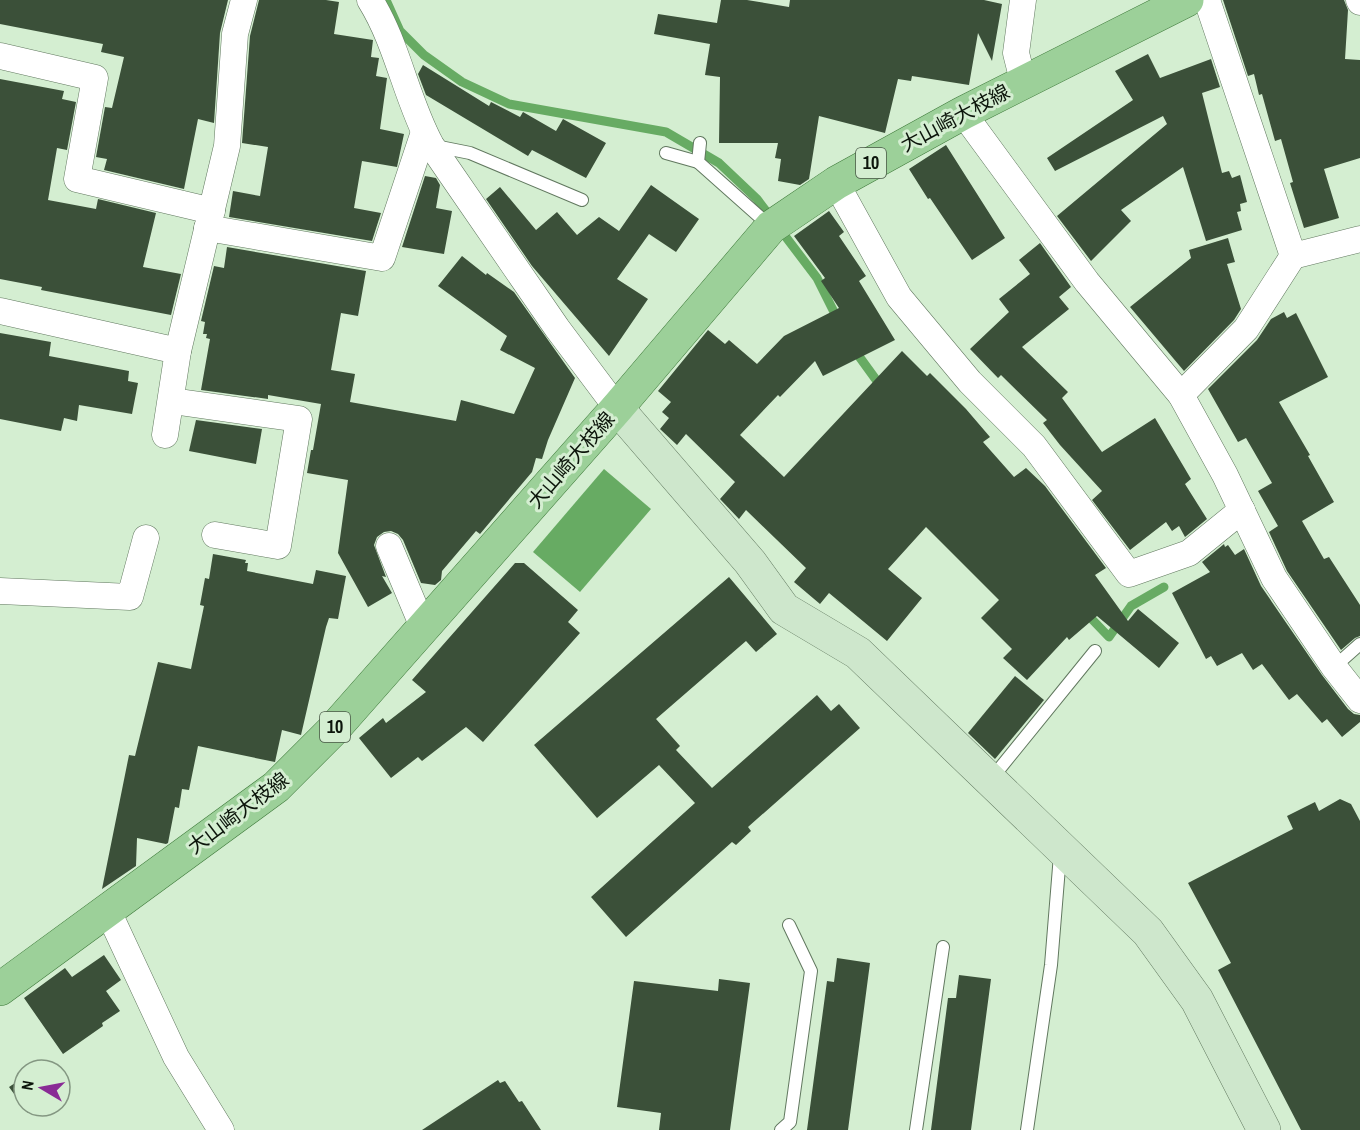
<svg xmlns="http://www.w3.org/2000/svg" width="1360" height="1130" viewBox="0 0 1360 1130" font-family="'Archivo Narrow','Noto Sans JP',sans-serif">
	<style>
		.water { fill: #67ab63 }
		.lines { fill: none; stroke-linecap: round; stroke-linejoin: round }
		.stream { stroke: #67ab63; stroke-width: 9 }
		.building { fill: #3b5039 }
		.lane-casing { stroke: #61785f; stroke-width: 14 }
		.street-casing { stroke: #61785f; stroke-width: 27 }
		.secondary-casing { stroke: #61785f; stroke-width: 34 }
		.primary-casing { stroke: #3f7a3b; stroke-width: 34 }
		.lane { stroke: #fff; stroke-width: 12 }
		.street { stroke: #fff; stroke-width: 26 }
		.secondary { stroke: #cee7cc; stroke-width: 33 }
		.primary { stroke: #9cd099; stroke-width: 33 }
		.labels { text-anchor: middle; stroke-width: 6; stroke-linejoin: round; paint-order: stroke }
		.shield { fill: #d4eed1; stroke: #485646; stroke-width: 1.5 }
		.shield-label { font-size: 18px; font-weight: bold; fill: #0c150b }
		.street-label { font-size: 20px; fill: #0c150b; stroke: #d4eed1 }
	</style>
	<rect width="100%" height="100%" fill="#d4eed1"/>
	<path class="water" d="M604 469 651 509 580 592 533 552Z"/>
	<g class="lines">
		<g class="stream">
			<path d="M386 0 400 31 424 55 462 82 509 104 666 132 719 163 757 199 817 278 838 320"/>
			<path d="M853 348 882 388"/>
			<path d="M1085 612 1109 637 1131 606 1164 587"/>
		</g>
	</g>
	<g class="building">
		<path d="M0 0H228L220 33 214 123 198 119 184 189 104 170 107 159 96 157 105 107 112 108 124 57 101 52 103 44 0 24Z"/>
		<path d="M259 0H326L339 2 334 34 373 40 371 57 379 58 376 76 387 78 380 129 404 134 397 167 362 161 354 208 381 213 372 241 229 217 233 191 260 196 268 147 242 143 250 36Z"/>
		<path d="M721 0H747L789 7 790 0H984L1002 4 992 61 978 33 969 85 912 76 911 81 898 79 885 133 819 116 809 179 800 185 778 181 781 159 775 158 778 143H719L720 77 705 75 710 44 654 34 658 14 717 23Z"/>
		<path d="M1223 0H1344L1348 10 1345 59 1360 60V158L1324 169 1339 218 1304 228 1290 183 1293 182 1281 139 1275 141 1262 94 1259 95 1254 74 1248 76Z"/>
		<path d="M1148 54 1160 78 1211 59 1220 87 1202 93 1222 173 1229 171 1232 178 1240 175 1247 202 1240 204 1241 211 1237 212 1242 230 1206 241 1183 167 1121 210 1131 221 1091 261 1057 216 1167 124 1163 116 1055 171 1047 158 1133 100 1115 71Z"/>
		<path d="M423 65 489 106 491 102 520 117 523 112 556 131 563 119 606 143 586 178 532 150 528 156 426 95 418 74Z"/>
		<path d="M0 79 64 91 62 99 76 102 67 150 57 148 48 200 96 209 98 199 156 213 143 267 181 274 171 315 41 290 42 287 0 279Z"/>
		<path d="M946 145 1005 238 972 260 930 198 928 199 909 169Z"/>
		<path d="M425 176 436 178 440 185 436 208 452 211 444 254 402 247Z"/>
		<path d="M651 185 699 219 676 252 649 234 617 279 648 299 609 356 532 266 486 199 500 187 536 230 557 212 577 235 599 217 619 231Z"/>
		<path d="M829 211 844 232 839 236 866 276 859 281 895 340 823 376 815 361 780 397 778 395 740 435 784 477 902 351 927 376 930 373 966 409 990 437 983 442 1014 477 1026 468 1045 486 1106 568 1095 575 1128 621 1138 609 1179 643 1159 668 1097 616 1069 640 1067 637 1027 680 1003 658 1012 649 981 618 999 600 926 527 888 569 922 598 887 641 829 593 820 604 794 582 806 568 746 510 739 519 720 499 735 482 686 434 677 445 660 429 669 418 662 412 671 402 658 391 708 330 725 344 729 340 757 364 784 336 839 308 821 281 825 278 794 236Z"/>
		<path d="M1228 238 1235 262 1227 264 1241 309 1234 320 1184 371 1130 307 1191 258 1189 250Z"/>
		<path d="M1040 243 1071 287 1059 297 1069 309 1022 347 1068 392 1062 398 1102 452 1155 418 1191 479 1185 484 1207 519 1185 537 1179 526 1172 531 1166 522 1130 550 1092 500 1102 491 1060 445 1043 423 1047 420 1001 375 998 378 970 349 1009 312 999 299 1030 274 1019 260Z"/>
		<path d="M227 247 366 271 358 316 341 313 331 370 355 374 350 402 456 421 461 400 514 414 535 368 500 350 507 336 438 286 462 256 486 275 487 273 514 292 575 378 548 440 542 459 536 458 532 472 480 534 476 531 442 571 441 580 435 585 421 583 403 540 398 534 391 531 384 532 377 537 374 545 386 577 382 576 392 593 368 607 338 553 348 480 307 473 311 450H313L321 404 268 395V399L201 390 210 339 206 338 207 334H203L205 322 201 321 214 266 224 268Z"/>
		<path d="M1284 312 1287 318 1296 313 1328 377 1279 402 1310 455 1308 456 1334 502 1302 521 1324 559 1329 557 1360 605V636L1355 638 1341 650 1287 571 1269 532 1278 526 1258 491 1272 483 1246 438 1238 442 1208 389 1257 340 1271 319Z"/>
		<path d="M0 333 51 342 49 356 129 371 128 381 138 383 132 414 79 405 77 421 64 418 61 431 0 419Z"/>
		<path d="M196 420 262 429 256 464 189 451Z"/>
		<path d="M1224 544 1225 547 1228 545 1235 555 1244 549 1261 586 1322 675 1348 709 1354 714 1360 715V722L1342 737 1327 719 1322 723 1297 694 1289 700 1262 664 1253 670 1242 653 1217 666 1211 656 1206 659 1172 593 1210 572 1202 562Z"/>
		<path d="M213 554 246 560 245 563H248L247 571 313 584 316 570 346 576 338 619 329 618 326 627 301 735 282 730 275 762 198 746 189 790 182 789 179 808 175 807 168 843 166 844 137 838 136 866 102 889 129 755 135 756 158 662 191 669 204 606 200 605 205 578 209 579Z"/>
		<path d="M515 563H524L578 610 568 622 580 633 483 742 466 727 422 761 418 757 391 778 359 738 383 718 386 723 426 692 412 680Z"/>
		<path d="M729 577 777 634 756 652 746 641 656 719 680 746 676 750 712 788 817 695 831 711 839 704 860 728 748 827 751 831 736 845 732 842 626 937 591 897 695 803 659 765 597 818 534 745Z"/>
		<path d="M1015 676 1044 700 995 759 968 733Z"/>
		<path d="M1340 799 1351 804 1360 821V1130H1301L1218 970 1231 963 1188 883 1293 829 1287 816 1315 802 1319 811Z"/>
		<path d="M104 955 121 980 106 991 120 1011 102 1023 103 1026 63 1054 24 998 65 968 72 977Z"/>
		<path d="M837 958 870 963 848 1130H807L827 981 834 982Z"/>
		<path d="M959 975 991 979 971 1130H931L948 998H956Z"/>
		<path d="M719 979 750 983 730 1130H659L661 1113 617 1107 634 981 718 991Z"/>
		<path d="M24 1077V1106H38L28 1113 9 1087Z"/>
		<path d="M498 1080 500 1083 505 1081 519 1102 522 1101 541 1130H422Z"/>
	</g>
	<g class="lines">
		<defs>
			<g id="lane">
				<path d="M700 143 698 162 770 226"/>
				<path d="M435 146 470 153 582 200"/>
				<path d="M666 153 698 162"/>
				<path d="M1334 667 1360 644"/>
				<path d="M992 778 1095 651"/>
				<path d="M781 1130 790 1122 811 971 789 925"/>
				<path d="M916 1130 943 947"/>
				<path d="M1027 1130 1051 965 1060 855"/>
			</g>
			<g id="street">
				<path d="M370 0C398 45 406 99 431 145L557 328 617 408"/>
				<path d="M1023 0 1016 53 1023 81"/>
				<path d="M1207 0 1293 256 1360 239"/>
				<path d="M1359 0 1360 2"/>
				<path d="M0 56 95 78 77 179 212 211"/>
				<path d="M963 113 1087 282 1181 395 1225 475 1274 578 1334 667 1360 700"/>
				<path d="M836 183 899 297 970 382 1034 446 1129 574 1189 553 1242 510"/>
				<path d="M207 228 382 258 424 132"/>
				<path d="M0 311 178 351"/>
				<path d="M1181 395 1246 329 1293 256"/>
				<path d="M172 401 299 419 278 546 215 535"/>
				<path d="M165 435 178 351 227 146 235 34 244 0"/>
				<path d="M389 546 423 627"/>
				<path d="M0 591 130 597 146 538"/>
				<path d="M107 909 176 1057 221 1130"/>
			</g>
			<path id="secondary" d="M617 408 750 562 784 609 858 653 1148 932 1197 1000 1264 1130"/>
			<path id="primary" d="M0 989 276 787 332 731 617 408 771 227 836 183 963 113 1187 0"/>
		</defs>
		<use href="#lane" class="lane-casing"/>
		<use href="#street" class="street-casing"/>
		<use href="#secondary" class="secondary-casing"/>
		<use href="#primary" class="primary-casing"/>
		<use href="#lane" class="lane"/>
		<use href="#street" class="street"/>
		<use href="#secondary" class="secondary"/>
		<use href="#primary" class="primary"/>
	</g>
	<g class="labels">
		<g class="shield">
			<rect x="856" y="148" width="30" height="30" rx="4.5"/>
			<rect x="320" y="712" width="30" height="30" rx="4.5"/>
		</g>
		<g class="shield-label">
			<text x="871" y="169">10</text>
			<text x="335" y="733">10</text>
		</g>
		<g class="street-label">
			<text transform="translate(955 118) rotate(-28)" y="7">大山崎大枝線</text>
			<text transform="translate(571 460) rotate(-49)" y="7">大山崎大枝線</text>
			<text transform="translate(238 813) rotate(-37)" y="7">大山崎大枝線</text>
		</g>
	</g>
	<g transform="translate(42 1088) rotate(280)"><circle r="28" fill="#d4eed1" stroke="#849782" stroke-width="1.5"/>
	<path d="M0-4.5L10 22L0 15L-10 22Z" fill="#892b95"/>
	<text y="-9" font-size="16" font-weight="bold" text-anchor="middle" fill="#0c150b">N</text>
	</g>
</svg>
